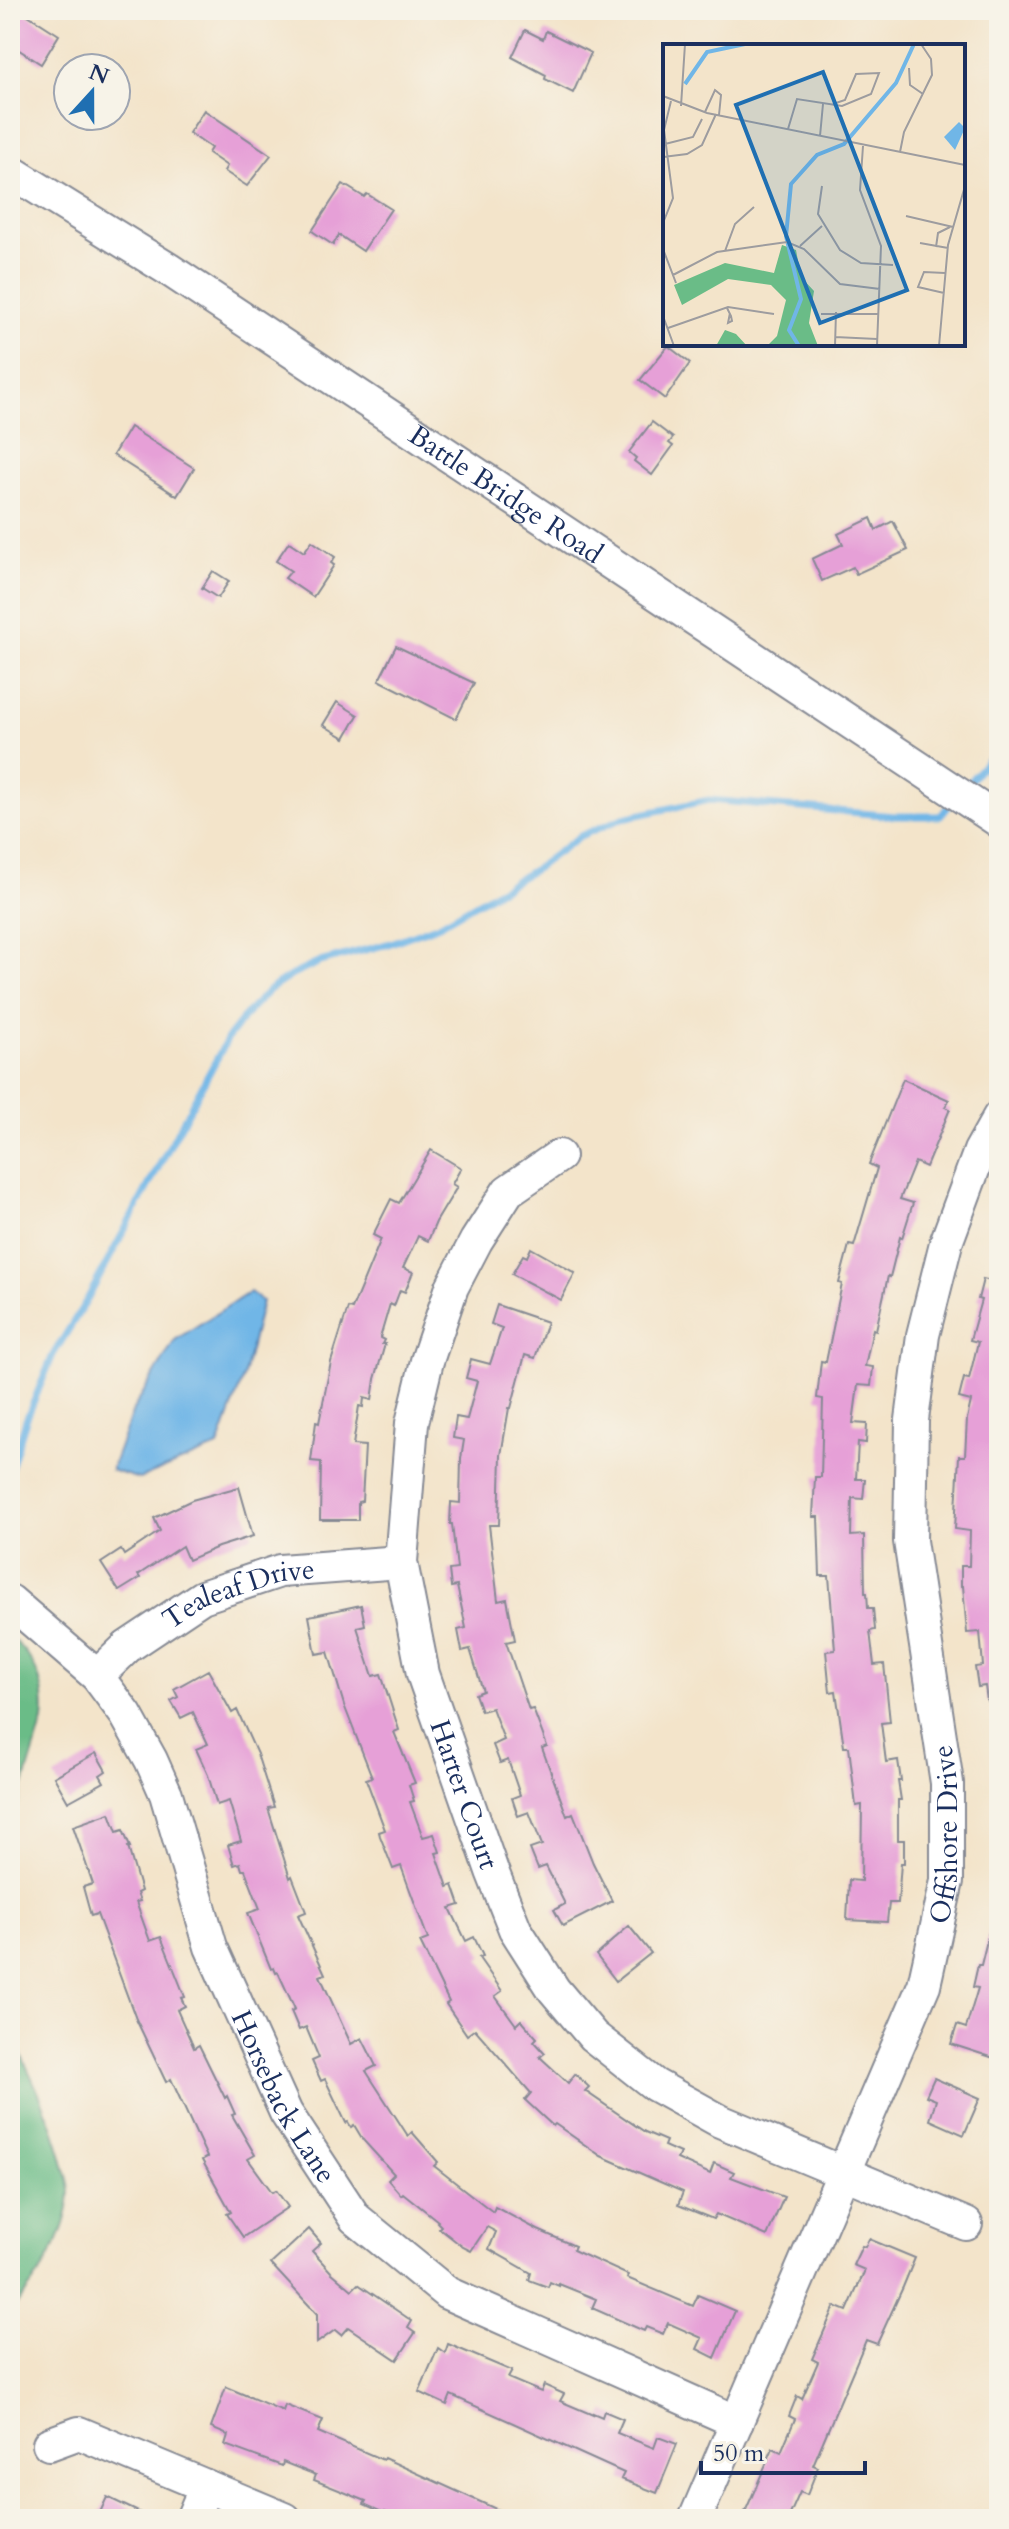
<svg xmlns="http://www.w3.org/2000/svg" width="1009" height="2529" viewBox="0 0 1009 2529" font-family="Cardo,serif">
	<style>
		.forest { fill: #6abc87; stroke: #427672; stroke-width: 2 }
		.water { fill: #70b6e7; stroke: #4672a2; stroke-width: 2 }
		.lines { fill: none; stroke-linecap: round; stroke-linejoin: round }
		.stream { stroke: #70b6e7; stroke-width: 7 }
		.building { fill: #e6a0d7 }
		.minor-casing { stroke: #878a94; stroke-width: 36 }
		.minor { stroke: #fff; stroke-width: 32 }
		.labels { text-anchor: middle; stroke-width: 8; stroke-linejoin: round; paint-order: stroke }
		.street-label { font-size: 28px; fill: #1b2f5e; stroke: #f7f3e8 }
		.inset-river { fill: none; stroke: #70b6e7; stroke-width: 4 }
		.inset-road { fill: none; stroke: #9d9c9f; stroke-width: 2 }
		.view { fill: #1f6fb2; fill-opacity: 0.15; stroke: #1f6fb2; stroke-width: 4 }
		.inset-edge { fill: none; stroke: #1b2f5e; stroke-width: 4 }
	</style>
	<rect width="100%" height="100%" fill="#f7f3e8"/>
	<filter id="ink" filterUnits="userSpaceOnUse"><feTurbulence type="fractalNoise" baseFrequency=".0125" numOctaves="2"/><feDisplacementMap in="SourceGraphic" scale="16" xChannelSelector="R" yChannelSelector="G"/><feConvolveMatrix kernelMatrix="1 2 1 2 8 2 1 2 1" color-interpolation-filters="sRGB"/></filter>
	<filter id="wash" filterUnits="userSpaceOnUse"><feTurbulence type="fractalNoise" baseFrequency=".006" numOctaves="4" result="noise"/><feDisplacementMap in="SourceGraphic" scale="32" xChannelSelector="R" yChannelSelector="G"/><feGaussianBlur stdDeviation="1.8" result="paint"/><feColorMatrix in="noise" values="0 0 0 0 0 0 0 0 0 0 0 0 0 0 0 0 0 1.4 0 .05"/><feComposite in="paint" operator="in"/></filter>
	<g filter="url(#wash)">
		<rect width="100%" height="100%" fill="#f3e4ca"/>
		<g class="forest">
			<path d="M10 1637C36 1659 47 1687 43 1721L10 1831Z"/>
			<path d="M10 2031C31 2076 54 2121 65 2169 67 2177 70 2185 70 2193 67 2239 38 2279 10 2313Z"/>
		</g>
		<path class="water" d="M250 1292 262 1301 244 1375 218 1447 139 1479 111 1470 134 1408 175 1340Z"/>
		<g class="lines">
			<g class="stream">
				<path d="M964 788 999 747"/>
				<path d="M10 1471 26 1420 53 1355 88 1298 229 1036 247 1013 269 990 292 975 320 962 391 943 439 925 535 869 580 836 623 818 709 800 895 816H940L953 801"/>
			</g>
		</g>
		<g id="blocks">
			<g class="building">
				<path d="M10 10H20L59 35 41 64 10 44Z"/>
				<path d="M525 30 543 39 546 31 591 53 573 93 545 79 546 75 512 57Z"/>
				<path d="M204 110 271 155 247 186 224 171 227 166 208 153 211 148 189 133Z"/>
				<path d="M343 184 364 197 367 194 391 209 363 251 339 235 333 245 312 231Z"/>
				<path d="M668 346 690 363 665 399 640 380Z"/>
				<path d="M652 422 673 438 669 443 673 446 652 475 634 461 636 458 629 452Z"/>
				<path d="M130 427 194 468 177 496 113 455Z"/>
				<path d="M871 518 876 530 893 521 908 550 856 574 853 567 822 581 812 559 843 544 838 534Z"/>
				<path d="M312 541 335 557 331 563 334 565 313 597 285 578 291 571 276 561 289 542 304 552Z"/>
				<path d="M213 571 229 581 218 598 202 588Z"/>
				<path d="M396 646 474 683 456 719 379 680Z"/>
				<path d="M337 702 358 715 345 738 323 725Z"/>
				<path d="M903 1079 949 1100 945 1107 950 1109 926 1167 915 1162 900 1199 913 1203 902 1238 900 1237 890 1277 888 1276 876 1330 873 1329 865 1366 873 1367 871 1386 858 1385 853 1423 867 1424 866 1443 858 1442 856 1479H865L863 1499 852 1498 851 1536 864 1535 865 1593H867L868 1608H873L875 1630 870 1631 874 1665 884 1664 890 1722 881 1723 886 1762 898 1760 901 1781H898L901 1800H898V1840H904V1863H901L898 1903H889L887 1922 847 1920 849 1880 861 1881 862 1805 856 1806 849 1747H844L836 1691 830 1692 826 1651 835 1650 829 1576H820L818 1517H813L815 1477H821L823 1399 817 1398 821 1361 826 1362 842 1284 839 1283 849 1245 854 1246 877 1168 869 1164Z"/>
				<path d="M431 1150 461 1168 452 1184 457 1187 436 1222 428 1241 418 1236 403 1268 413 1272 405 1292 400 1290 394 1306 390 1304 380 1338 384 1340 382 1344H385L375 1379 372 1400 364 1398 363 1407 359 1406 353 1445 365 1446 362 1501 358 1502V1520H320L321 1462 311 1461 316 1422 319 1423 331 1362 348 1308 352 1309 381 1239 373 1235 391 1199 399 1203Z"/>
				<path d="M531 1248 575 1273 561 1300 512 1274 523 1255 527 1257Z"/>
				<path d="M983 1279 999 1283V1700L987 1701 985 1686 978 1687 975 1667 983 1666 980 1632 967 1633 963 1586H961V1566H969L970 1531 955 1529 959 1456H965L967 1419 971 1401 959 1398 964 1378 969 1379 978 1342 970 1340 981 1300 978 1299Z"/>
				<path d="M497 1305 547 1322 535 1358 525 1355 511 1408H509L501 1455 499 1525H489L498 1601 507 1599 515 1640 506 1642 529 1710 533 1709 547 1746 542 1748 567 1816 573 1813 593 1863 612 1901 563 1926 554 1910 565 1904 546 1866 538 1869 530 1849 542 1845 529 1812 518 1816 512 1798 520 1795 508 1760 500 1763 493 1745 504 1740 492 1708 481 1711 475 1694 483 1691 470 1649 462 1651 458 1630 466 1628 457 1586 451 1587 449 1570 457 1569 452 1524H450L451 1502 460 1503 461 1459 464 1440 453 1438 456 1417 467 1419 477 1381 466 1378 471 1359 490 1364 502 1328 491 1324Z"/>
				<path d="M239 1487 253 1536 218 1547 188 1560 182 1546 138 1575 140 1578 119 1591 101 1563 121 1550 124 1555 160 1531 154 1518 192 1500Z"/>
				<path d="M361 1605 365 1625 357 1627 373 1676 381 1674 399 1730 394 1732 415 1783 409 1785 414 1801 410 1802 423 1837 434 1834 440 1852 436 1853 448 1887 453 1885 460 1905 450 1908 466 1941 474 1937 483 1956 479 1958 502 1991 495 1996 516 2025 521 2020 537 2038 534 2041 545 2053 540 2057 568 2083 575 2074 589 2087 585 2091 645 2132 666 2141 664 2146 680 2153 677 2159 710 2174 714 2163 734 2172 731 2177 784 2197 767 2236 716 2214 713 2219 678 2205 683 2192 601 2156 555 2124 553 2126 525 2100 531 2093 475 2029 467 2035 446 2004 449 2002 420 1942 428 1939 401 1866 393 1869 380 1836 379 1832 385 1830 366 1779 372 1777 344 1705 328 1652 316 1654 309 1616Z"/>
				<path d="M208 1670 232 1713 237 1710 257 1754 274 1807 268 1808 290 1878 292 1876 306 1912 298 1915 325 1974 320 1976 351 2044 362 2038 376 2066 366 2071 408 2136 412 2132 438 2162 434 2166 493 2212 495 2207 538 2230 575 2246 573 2250 628 2275 627 2278 693 2306 698 2295 735 2311 715 2358 697 2349 702 2338 668 2323 663 2334 646 2327 644 2331 592 2308 596 2299 559 2284V2286L550 2282 548 2287 529 2280 531 2273 489 2249 496 2232 487 2227 471 2251 463 2247 439 2228 441 2226 437 2222 438 2221 403 2193 401 2195 388 2180 394 2174 363 2140 354 2125 351 2127 348 2122 346 2123 325 2079 321 2081 312 2061 319 2058 306 2027 299 2030 291 2011 295 2009 278 1972 276 1973 274 1968 271 1969 248 1913 260 1909 245 1870H242L240 1863 234 1865 228 1845 241 1841 229 1801 217 1805 208 1775 196 1749 208 1744 193 1712 181 1718 171 1701 178 1697 174 1689Z"/>
				<path d="M96 1753 106 1771 100 1775 104 1782 68 1802 54 1777Z"/>
				<path d="M110 1813 117 1832 123 1830 130 1847H128L141 1891 137 1893 140 1901 136 1902 150 1941 161 1937 185 1997 181 1998 185 2006 177 2010 194 2048 199 2045 225 2098 227 2096 235 2114 232 2115 255 2155 248 2159 272 2192 276 2190 288 2207 243 2237 227 2214 231 2212 202 2160 207 2157 171 2079 166 2082 136 2019 97 1914 91 1916 83 1887 93 1884 73 1826Z"/>
				<path d="M992 1920 999 1921V2044L994 2058 951 2044 957 2025 966 2028 978 1988 973 1987 978 1965H981Z"/>
				<path d="M629 1926 651 1953 616 1981 596 1955Z"/>
				<path d="M934 2078 980 2098 964 2135 930 2120 936 2100 926 2096Z"/>
				<path d="M309 2229 321 2243 312 2251 331 2272 352 2290 358 2284 412 2321 408 2328 415 2333 397 2360 348 2327 341 2335 335 2330 317 2343V2314L271 2264Z"/>
				<path d="M869 2239 915 2258 903 2287 877 2344 866 2340 813 2465 818 2467 807 2495 800 2492 788 2519H742L773 2448 781 2452 795 2419 789 2416 797 2396 802 2399 818 2362 812 2359 835 2306 847 2311 865 2270 853 2265 862 2246 865 2247Z"/>
				<path d="M448 2344 512 2371 508 2378 541 2392 544 2385 564 2394 560 2401 593 2415V2413L602 2417 604 2411 623 2419 617 2433 654 2448 658 2437 677 2444 657 2493 621 2479 624 2473 451 2395 447 2405 419 2392 438 2348 445 2353Z"/>
				<path d="M226 2387 283 2411 285 2405 323 2420 318 2432 383 2460 384 2458 518 2519H404L385 2511 384 2513 364 2504 366 2501 314 2480 316 2475 283 2462 282 2466 225 2445 228 2435 211 2428Z"/>
				<path d="M107 2497 153 2519H97Z"/>
			</g>
		</g>
	</g>
	<g filter="url(#ink)">
		<use href="#blocks" fill-opacity="0" stroke="#878a94" stroke-width="2"/>
		<g class="lines">
			<defs>
				<g id="minor">
					<path id="s1" d="M10 171 168 269 999 821"/>
					<path id="s2" d="M559 1156 508 1191 476 1241 452 1287 427 1361 412 1423 401 1562 423 1674 492 1871 515 1929 554 1990 593 2036 655 2085 720 2121 966 2224"/>
					<path id="s3" d="M10 1601 97 1676 126 1715 151 1760 166 1794 211 1947 286 2113 355 2218 447 2293 737 2422"/>
					<path id="s4" d="M97 1676 127 1647 202 1597 280 1571 401 1562"/>
					<path d="M49 2444 79 2433 285 2519"/>
					<path d="M192 2519 206 2486"/>
					<path id="s5" d="M695 2519 924 1985 947 1881V1783L910 1541 912 1420 923 1335 946 1243 980 1151 999 1117"/>
				</g>
			</defs>
			<use href="#minor" class="minor-casing"/>
			<use href="#minor" class="minor"/>
		</g>
	</g>
	<g class="labels">
		<g class="street-label">
			<text dy="10" stroke="none"><textPath href="#s1" startOffset="592">Battle Bridge Road</textPath></text>
			<text dy="10" stroke="none"><textPath href="#s4" startOffset="168">Tealeaf Drive</textPath></text>
			<text dy="10" stroke="none"><textPath href="#s2" startOffset="696">Harter Court</textPath></text>
			<text dy="10" stroke="none"><textPath href="#s5" startOffset="734">Offshore Drive</textPath></text>
			<text dy="10" stroke="none"><textPath href="#s3" startOffset="578">Horseback Lane</textPath></text>
		</g>
	</g>
	<g transform="translate(663 44)">
		<rect width="302" height="302" fill="#f3e4ca"/>
		<path d="M119 201 133 206 138 233 151 247 146 279 155 302H104L114 292 123 256 108 241 65 235 19 261 11 241 62 219 111 229ZM62 286 73 290 84 302H53Z" fill="#6abc87"/>
		<path d="M296 78 302 84 292 106 281 93Z" fill="#70b6e7"/>
		<path class="inset-river" d="M22 40 44 8 82 0M136 302 126 286 138 255 123 192 128 140 154 111 181 100 233 39 251 0"/>
		<path class="inset-road" d="M182 0H222M246 24 247 41 260 50M0 52 44 69 302 121M18 62 22 0M42 68 52 46 58 51 56 71M125 85 134 55 179 62 208 50 216 29 193 30 182 56 170 60M157 92 160 60M2 100 30 93 39 75M200 102 197 146 218 202 214 302M237 108 241 88 269 31 268 15 258 0M0 113 24 110 39 101 53 70M159 142 155 170 177 206 198 219 230 221M243 172 290 183M0 179 10 154 1 86 8 57M257 199 285 204M137 202 159 182M273 203 275 189 287 183M0 205 13 239M62 207 72 180 91 163M10 231 54 208 124 198 141 205 177 240 217 245M281 249 255 243 261 228 282 229M64 264 68 272 69 277 65 279 67 269M158 270H215M0 272 11 302M5 284 65 263 111 270M172 293 214 295M172 302 173 268M276 302 285 201 302 142"/>
		<path class="view" d="M160 28 244 246 157 279 73 61Z"/>
		<rect width="302" height="302" class="inset-edge"/>
	</g>
	<rect width="1009" height="2529" fill="none" stroke="#f7f3e8" stroke-width="40"/>
	<g transform="translate(92 92) rotate(21)"><circle r="38" fill="#f7f3e8" stroke="#9fa5b1" stroke-width="2"/>
	<path d="M0-6L14 30L0 20L-14 30Z" fill="#1f6fb2"/>
	<text y="-12" font-size="22" font-weight="bold" text-anchor="middle" fill="#1b2f5e">N</text>
	</g>
	<path d="M701 2461v12h164v-12" fill="none" stroke="#1b2f5e" stroke-width="4"/>
	<text x="713" y="2461" font-size="24" fill="#1b2f5e" stroke="#f7f3e8" stroke-width="6" paint-order="stroke">50 m</text>
</svg>
